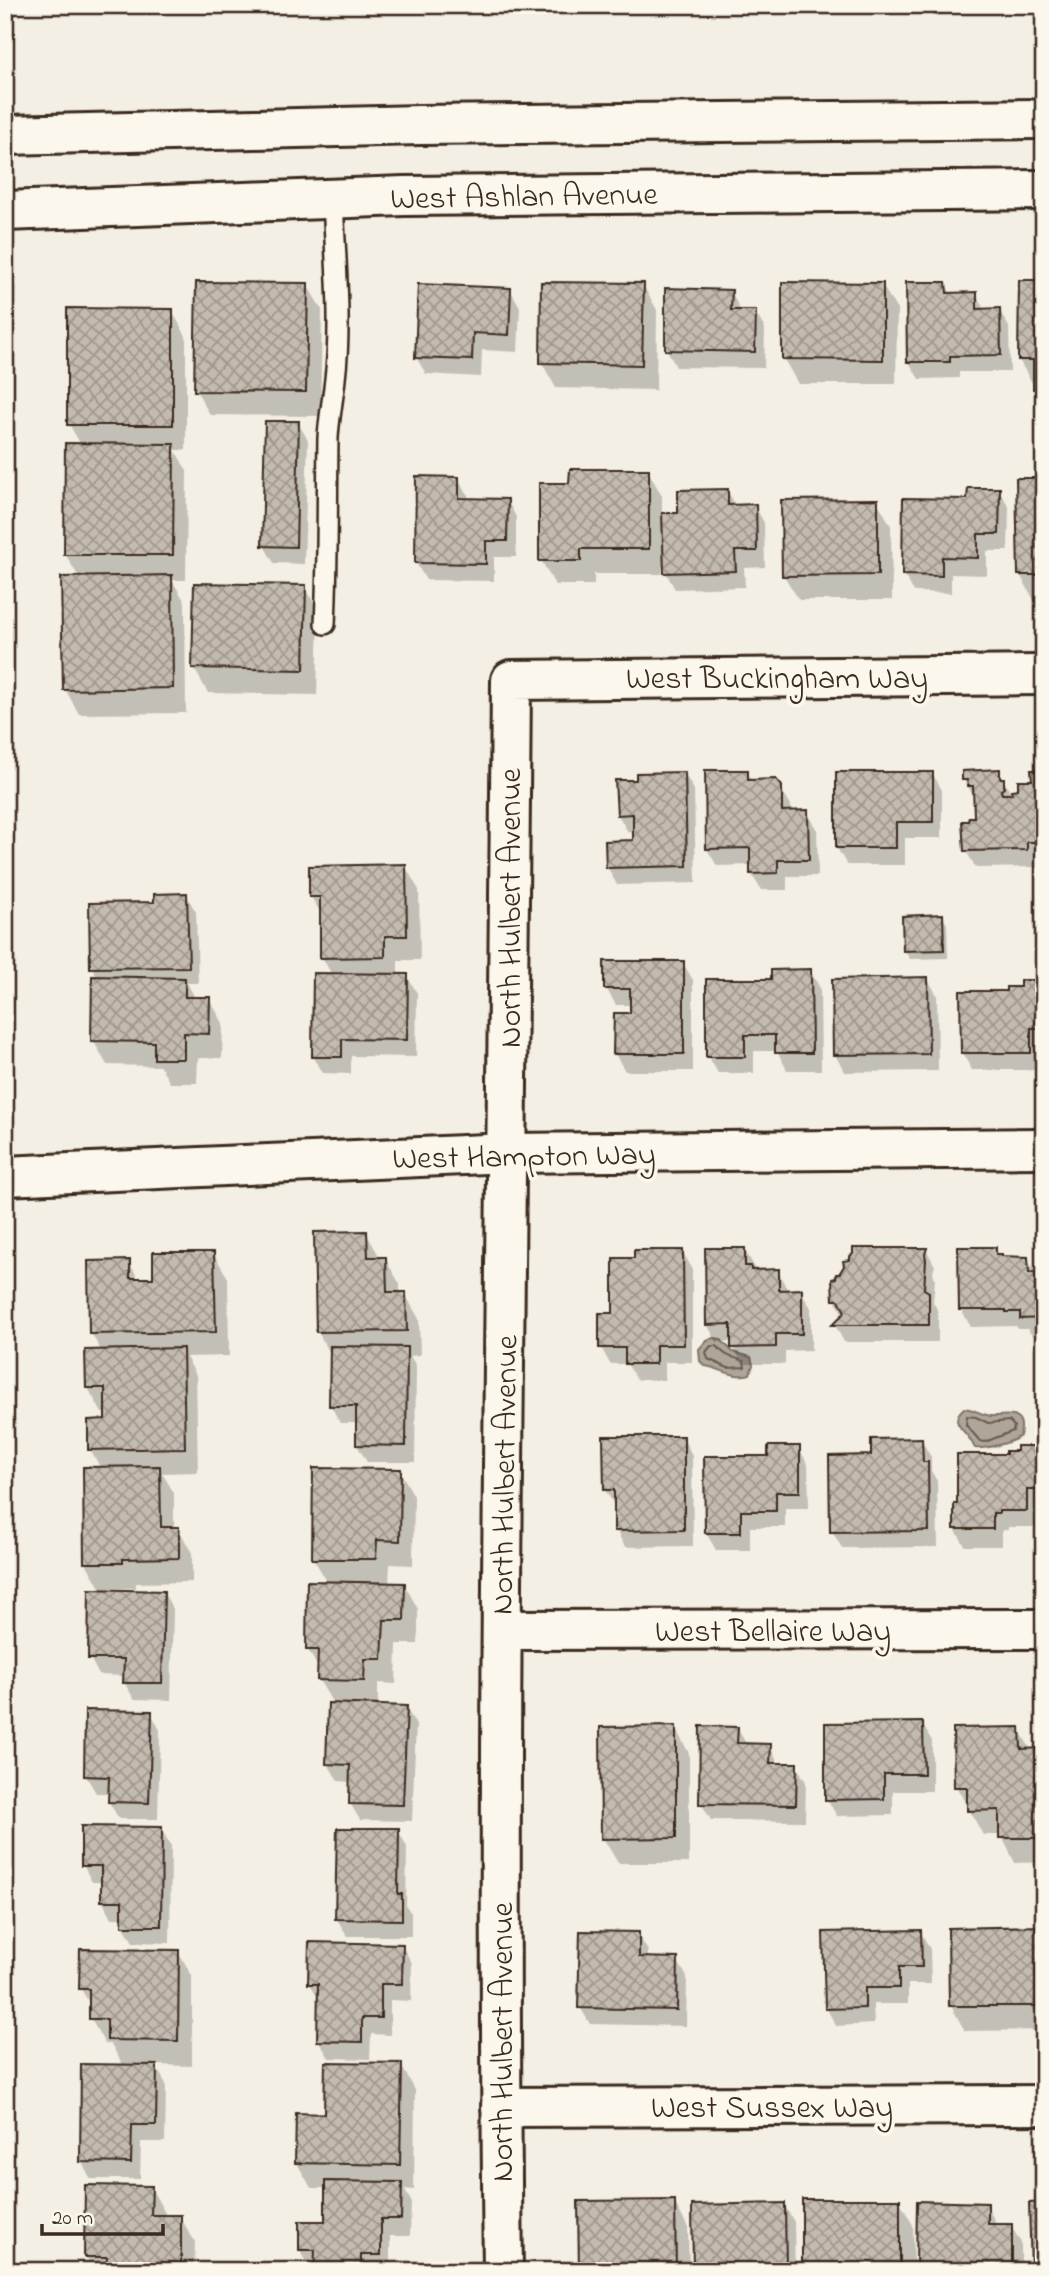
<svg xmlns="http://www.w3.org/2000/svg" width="1049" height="2276" viewBox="0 0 1049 2276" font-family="'Indie Flower',sans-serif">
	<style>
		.water { fill: #afa69a; stroke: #817468; stroke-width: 2 }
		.shadow { fill: #0003 }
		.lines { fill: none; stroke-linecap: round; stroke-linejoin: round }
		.shore { stroke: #695c50; stroke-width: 2 }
		.building { fill: url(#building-cross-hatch); stroke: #3b2a1e; stroke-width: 2 }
		.lane-casing { stroke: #3b2a1e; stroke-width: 24 }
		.street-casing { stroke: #3b2a1e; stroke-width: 44 }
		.primary-casing { stroke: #3b2a1e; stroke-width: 44 }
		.lane { stroke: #fbf7ec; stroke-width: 19 }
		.street { stroke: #fbf7ec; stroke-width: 38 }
		.primary { stroke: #fbf7ec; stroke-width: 38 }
		.labels { text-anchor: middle; stroke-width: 7; stroke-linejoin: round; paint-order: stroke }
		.street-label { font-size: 32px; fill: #3b2a1e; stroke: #fbf7ec }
	</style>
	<defs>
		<pattern id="building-cross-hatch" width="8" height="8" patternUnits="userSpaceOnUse" patternTransform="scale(1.75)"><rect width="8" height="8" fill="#c3bbb0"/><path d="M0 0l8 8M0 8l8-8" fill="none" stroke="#a0988f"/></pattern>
	</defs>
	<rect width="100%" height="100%" fill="#f3efe4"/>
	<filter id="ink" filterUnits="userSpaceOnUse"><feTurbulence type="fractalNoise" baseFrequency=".0143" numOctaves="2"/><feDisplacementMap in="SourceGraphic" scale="14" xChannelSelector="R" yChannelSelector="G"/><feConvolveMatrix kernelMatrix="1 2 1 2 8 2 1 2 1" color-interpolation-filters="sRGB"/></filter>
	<g filter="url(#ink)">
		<g class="water">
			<path d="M714 1338 720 1339 733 1352 751 1357 753 1365 750 1374C732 1379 721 1368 705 1366L700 1361 699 1349 707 1340Z"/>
			<path d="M964 1408C974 1409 982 1415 991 1416 1006 1417 1026 1408 1020 1436 1012 1443 986 1449 975 1448 973 1445 972 1441 969 1438 962 1428 949 1421 964 1408Z"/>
		</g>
		<g class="shadow">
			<path d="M1020 281H1044V404L1019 360Z"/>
			<path d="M945 284 952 295 976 294 985 311 999 310 1009 327 1010 372H959V378L919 379 909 362Z"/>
			<path d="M307 285 322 310 320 416 210 415 196 390Z"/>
			<path d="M643 285 657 310 656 390 556 388 542 363Z"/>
			<path d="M882 285 897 310 896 384H798L784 359Z"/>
			<path d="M510 289 520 307 518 352 482 350 481 377 426 374 416 357Z"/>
			<path d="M667 290 731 291 741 312H755L765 329 764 368 676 367 667 350Z"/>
			<path d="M172 311 186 336V450H175L187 471 186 580H172L185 602 186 713 79 714 65 689 80 579 65 554 81 445 69 424Z"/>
			<path d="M298 423 308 440 304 564 274 563 264 546Z"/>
			<path d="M648 471 662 496V515L680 514 727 490 736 506H755L764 523 765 567 744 568 745 587 675 589 662 566V574H594V585H555L541 560 571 485Z"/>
			<path d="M458 478 468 495V500H507L516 517V557H494V581L426 580 416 563Z"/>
			<path d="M1044 479V600H1034L1020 575Z"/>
			<path d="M999 490 1009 507 1008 551H987V575L951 574V593L914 592 904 575 969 501Z"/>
			<path d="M877 501 891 526 892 600H799L784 576Z"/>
			<path d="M305 587 319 612 317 695 208 693 194 668Z"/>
			<path d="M999 771 1014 799 1020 791 1044 771V859H1035L1036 867 976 868 966 851 976 819 974 797 964 780Z"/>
			<path d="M747 772 752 781 780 787 791 805V813L807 812 817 829 818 876H787V890H761L751 873V865L717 866 707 849Z"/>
			<path d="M684 773 694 790 696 883 617 885 608 868 635 842V831L628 832 618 815 638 781Z"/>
			<path d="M932 773 942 790V838H905V865H847L837 848Z"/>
			<path d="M405 866 419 890 420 960H398V976H407L417 993 416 1057 351 1056V1074L323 1073 313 1056 332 975 322 957V915L311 897Z"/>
			<path d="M186 895 196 912 198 983H187L195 998H209L223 1023 222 1058H198L197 1083H170L160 1066 107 1065 93 1040 98 978 92 967 156 904Z"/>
			<path d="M942 916 947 924 948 958 910 959 905 951Z"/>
			<path d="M683 963 693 980V1071H625L615 1054 632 1014V1005H616L606 988Z"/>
			<path d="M810 971 820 988 821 1070H787L777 1051H754V1073H718L708 1056 772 980Z"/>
			<path d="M927 978 937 995 938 1071 845 1072 835 1055Z"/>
			<path d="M1044 982V1045H1040V1070H972L962 1053 1007 993Z"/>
			<path d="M366 1233 381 1259H385L400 1284V1294H405L419 1319 420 1355 410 1356 416 1366 415 1462H367L357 1445 358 1423H340L331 1406V1355L318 1332Z"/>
			<path d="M744 1249 754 1266V1271H778L788 1291H801L811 1308V1350L785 1351V1364H743L733 1347V1341L717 1342 707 1324Z"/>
			<path d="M926 1249 935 1266 933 1272 935 1279 933 1302 938 1311V1342H844L835 1325 844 1316 835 1300 855 1255Z"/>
			<path d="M995 1249 1002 1258 1027 1259 1037 1275H1044V1335L1032 1336 1028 1329H1018L1016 1326 971 1327 961 1310Z"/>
			<path d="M682 1251 692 1268V1362H665V1380H637L627 1364H610L601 1347 635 1259Z"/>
			<path d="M213 1253 228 1278 229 1356 186 1357 196 1375 198 1472 162 1473 174 1493V1528H178L192 1553V1582L136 1583V1588H110V1591L163 1592 173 1609 171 1700 134 1699 124 1682 125 1676 99 1675 90 1658 102 1591 86 1563 101 1469 90 1449 107 1421V1413H102L88 1388 102 1352 91 1333 129 1262 139 1280H155Z"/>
			<path d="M605 1438H683L692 1455 693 1546 625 1547 616 1530V1508L605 1490Z"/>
			<path d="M921 1440 931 1457V1471L937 1481 938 1547 842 1548 832 1531 873 1457Z"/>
			<path d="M799 1448 808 1465 809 1508H785V1527H750V1550H716L706 1533 770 1458Z"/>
			<path d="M1044 1448V1507H1035L1036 1527H1008V1530H1002V1546H965L955 1529 959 1506 1008 1456Z"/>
			<path d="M400 1471 414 1496 413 1565 390 1564 389 1584H404L418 1609V1644H397L396 1684 378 1683V1707L406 1708 416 1725 412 1821 360 1820 350 1803 351 1782 338 1781 328 1764 334 1705 319 1680V1669L308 1650 328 1583 313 1558Z"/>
			<path d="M151 1713 160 1730 158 1819H119L109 1802 110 1793H96L86 1776Z"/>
			<path d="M922 1724 932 1741V1791H893V1815L837 1816 827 1799Z"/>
			<path d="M675 1728 689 1753V1863H618L603 1838Z"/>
			<path d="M737 1728 747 1745 770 1746 779 1765H796L806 1782 805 1821 711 1820 701 1803Z"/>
			<path d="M1019 1729 1031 1750 1044 1751V1862L1015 1863 1001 1835H983L956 1786Z"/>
			<path d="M161 1829 171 1846 170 1943 133 1942 123 1925V1918H112L102 1901 103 1882H92L83 1865Z"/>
			<path d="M398 1830 407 1847 406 1906 411 1913V1936H347L337 1919Z"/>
			<path d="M1044 1928V2030L965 2031 951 2006Z"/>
			<path d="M920 1931 930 1949 931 1984H908V2004H873L874 2024 836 2026 827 2009Z"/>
			<path d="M638 1934 648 1951V1959L677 1960 687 1977 686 2026 590 2024 580 2007Z"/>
			<path d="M402 1946 412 1963 411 2001 390 2000V2035L371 2034 370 2059 329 2058 319 2041 320 2000 310 1984Z"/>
			<path d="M178 1951 192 1976V2066L155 2065 166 2084 165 2142H141L140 2179H91L81 2161 124 2067 111 2044H105L91 2019V2006L81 1989Z"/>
			<path d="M401 2065 415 2090 414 2190 404 2189 411 2201 410 2236H390V2271H316V2267H310L300 2250 327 2223V2188H311L297 2163 326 2116Z"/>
			<path d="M151 2188 165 2213V2217H180L195 2242 194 2271H94L86 2256Z"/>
			<path d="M899 2200 913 2225 914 2271H804Z"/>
			<path d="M674 2202 688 2227 689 2271H581Z"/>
			<path d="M784 2205 794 2222 795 2271H694Z"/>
			<path d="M987 2205 997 2226H1011L1021 2243V2271H920L917 2266Z"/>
		</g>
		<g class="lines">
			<g class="shore">
				<path d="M717 1346C727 1358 731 1356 744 1361L745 1367 728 1368 708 1359 706 1352 711 1346Z"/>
				<path d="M967 1416 976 1417 988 1423 1009 1421 1014 1426 1013 1431 985 1442 980 1441 966 1425Z"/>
			</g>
		</g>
		<g class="building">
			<path d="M1019 280H1044V389H1033V360H1018Z"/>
			<path d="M196 282 308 283 306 392 194 391Z"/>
			<path d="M541 282 644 283 642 365 540 363Z"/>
			<path d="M782 282 883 283V360L782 359Z"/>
			<path d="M906 282H946L947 293 977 292V309L1000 308 1001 355 950 356V362H907Z"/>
			<path d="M418 284 511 288 509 335 473 333 472 360 415 358Z"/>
			<path d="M665 288 732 290 731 310H756L755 352 665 350Z"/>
			<path d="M67 308 173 309V425H67Z"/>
			<path d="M265 421H299L296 547 262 546Z"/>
			<path d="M65 443 174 444 173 555H64Z"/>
			<path d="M570 469H649V549H581V561H539V483H569Z"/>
			<path d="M416 476 459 477V498L508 499 507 541H486V564L415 563Z"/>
			<path d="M1016 478H1044V575H1018Z"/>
			<path d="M968 488H1000L999 534H978V558L942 557V576L902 575 903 498 967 499Z"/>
			<path d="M728 489V505L756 504 757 551H735L736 571 664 573 662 513H678V490Z"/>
			<path d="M878 499V575L782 576 781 500Z"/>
			<path d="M172 575 173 688 63 690 61 577Z"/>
			<path d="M194 583 306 585 304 670 192 668Z"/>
			<path d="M1000 769V778H1004V788L1001 790 1002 794H1012L1011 790 1018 789V780H1032L1031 770H1044V842H1027V850L964 851 962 821H968L969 817H974L973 786H968L967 780H962V771Z"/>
			<path d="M705 770H748V780L776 779 782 786V811L808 810 809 860H778V873L750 874V848L706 849Z"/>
			<path d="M685 772 687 866 606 868 605 841 633 840V814L617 815 615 780H636V773Z"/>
			<path d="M836 772H933V822H896V848H836Z"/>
			<path d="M406 864 407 936H385V957L320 958V897H309V866Z"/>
			<path d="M187 893 189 967 90 968 89 903 154 902V894Z"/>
			<path d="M943 914 944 950 903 951 902 916Z"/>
			<path d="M604 961H684V1054H613L614 1013H630V989H604Z"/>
			<path d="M811 969 812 1053H775V1035H745V1057H706V979H771V970Z"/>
			<path d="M313 973 408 974 407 1040 342 1039V1057H312Z"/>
			<path d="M92 976 185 978V997H210L209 1034 184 1033V1059H154V1042L91 1041Z"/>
			<path d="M928 977 929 1054 833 1055 832 979Z"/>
			<path d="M1020 980H1044V1028H1031V1053H961L960 991H1006V987H1020Z"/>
			<path d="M367 1231 368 1257H386L387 1292H406L407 1331 316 1332 314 1232Z"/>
			<path d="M958 1247H996V1254H1002V1256L1028 1257 1029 1273H1044V1318L1020 1319V1312H1006V1310H959Z"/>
			<path d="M705 1248H745V1266H751V1270L779 1269V1290L802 1289V1334H776V1347L731 1348V1324L706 1325Z"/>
			<path d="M853 1248H927L925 1254 926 1260 924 1289 929 1292V1325H832L845 1312 839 1300H833L832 1279 836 1278V1274H839L844 1266 843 1261 850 1260V1256L853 1254Z"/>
			<path d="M634 1250H683L684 1345H656V1364H625V1348H599V1313H613V1258H634Z"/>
			<path d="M153 1252H214L216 1332 89 1334 88 1261 130 1260V1278H153Z"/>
			<path d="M330 1346 407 1347 406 1446 356 1445V1406H329Z"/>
			<path d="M183 1348 185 1448 88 1450V1420L105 1419V1388H86L85 1350Z"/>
			<path d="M603 1436H684V1530L614 1531V1490H604Z"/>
			<path d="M922 1438 923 1462H928L929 1531 830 1532 829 1456 871 1455V1439Z"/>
			<path d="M768 1446H800V1492H776V1511H741V1533H705L704 1456H768Z"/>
			<path d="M1017 1446H1044V1490H1027V1511H999V1513H993V1529H954V1504H957V1454H1006V1451H1017Z"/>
			<path d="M160 1466 161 1527H179V1558L123 1559V1563H84L83 1467Z"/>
			<path d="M313 1468 401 1469 400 1541 377 1540 376 1559H312Z"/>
			<path d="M307 1581 405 1583 404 1620H384L382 1659H365L364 1681 317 1680 318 1650H306Z"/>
			<path d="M89 1589 164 1591 162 1683H123L124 1659H88Z"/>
			<path d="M328 1703 407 1706 403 1805 349 1804 350 1765 326 1764Z"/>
			<path d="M85 1710 152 1711 149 1803 108 1802 109 1777 84 1776Z"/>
			<path d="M923 1722 924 1774H884V1799L825 1800V1723Z"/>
			<path d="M676 1726V1838L601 1839 600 1727Z"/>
			<path d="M700 1726 738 1727 737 1743 771 1744 770 1763H797L796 1805 699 1804Z"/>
			<path d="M1020 1727 1021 1749 1044 1748V1838H999V1810L967 1811V1787H954L953 1728Z"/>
			<path d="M81 1826 162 1827 161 1926H122V1901H101V1866H81Z"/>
			<path d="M337 1828H399L398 1894H402V1920L335 1919Z"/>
			<path d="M1044 1926V2006H949L948 1928Z"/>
			<path d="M921 1930 922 1967H899V1988H865V2008L825 2009 823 1932Z"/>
			<path d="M580 1931 639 1932V1957L678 1958 677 2010 578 2008Z"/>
			<path d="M309 1942 403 1944 402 1984H381V2018H362V2042L317 2041 318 1984H308Z"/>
			<path d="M80 1949 179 1950 178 2041 107 2040V2019H89V1989H79Z"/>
			<path d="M325 2062 402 2063 400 2165 295 2163 296 2113 324 2114Z"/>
			<path d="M81 2064 157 2065 156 2125H132L131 2163 80 2162Z"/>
			<path d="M325 2181 402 2182 401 2219H381V2255H361V2271H314L315 2250H299V2221H325Z"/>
			<path d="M85 2185 152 2186 151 2215H181V2271H106L107 2257H84Z"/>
			<rect x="802" y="2199" width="98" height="72"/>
			<path d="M675 2200 676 2271H579L578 2201Z"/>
			<path d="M917 2201 988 2203V2224H1012V2268L916 2266Z"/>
			<path d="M1044 2202V2271H1031L1029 2203Z"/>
			<path d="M785 2203 786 2271H693L692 2205Z"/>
		</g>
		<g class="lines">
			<defs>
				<path id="lane" d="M325 624C328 562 327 500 328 438 329 418 333 399 335 379 342 322 335 256 333 198"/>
				<g id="street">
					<path d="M5 1176 507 1153 1044 1148"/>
					<path d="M502 1630 1044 1629"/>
					<path d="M501 2107 1044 2105"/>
					<path d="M503 2271C496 1740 507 1210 511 680L1044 675"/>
				</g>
				<g id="primary">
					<path d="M5 135 420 125 1044 119"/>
					<path d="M5 211 404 196 1044 190"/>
				</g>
			</defs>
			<use href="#lane" class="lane-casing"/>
			<use href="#street" class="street-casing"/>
			<use href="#primary" class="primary-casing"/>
			<use href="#lane" class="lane"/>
			<use href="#street" class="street"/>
			<use href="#primary" class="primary"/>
		</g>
	</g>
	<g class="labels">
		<g class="street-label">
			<text transform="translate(524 195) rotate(-1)" y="11">West Ashlan Avenue</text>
			<text x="777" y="688">West Buckingham Way</text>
			<text transform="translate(509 908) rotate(-90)" y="11">North Hulbert Avenue</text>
			<text transform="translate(524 1155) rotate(-1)" y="11">West Hampton Way</text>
			<text transform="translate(503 1475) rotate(-89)" y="11">North Hulbert Avenue</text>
			<text x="773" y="1641">West Bellaire Way</text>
			<text transform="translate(501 2042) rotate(-90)" y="11">North Hulbert Avenue</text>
			<text x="772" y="2117">West Sussex Way</text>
		</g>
	</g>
	<rect width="1049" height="2276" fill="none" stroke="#fbf7ec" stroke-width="28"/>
	<rect x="14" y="14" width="1021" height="2248" fill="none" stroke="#3b2a1e" stroke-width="2.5" filter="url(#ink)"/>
	<path d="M42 2224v10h121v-10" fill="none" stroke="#3b2a1e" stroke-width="3.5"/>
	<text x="52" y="2224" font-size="21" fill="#3b2a1e" stroke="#fbf7ec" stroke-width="5" paint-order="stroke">20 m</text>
</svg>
